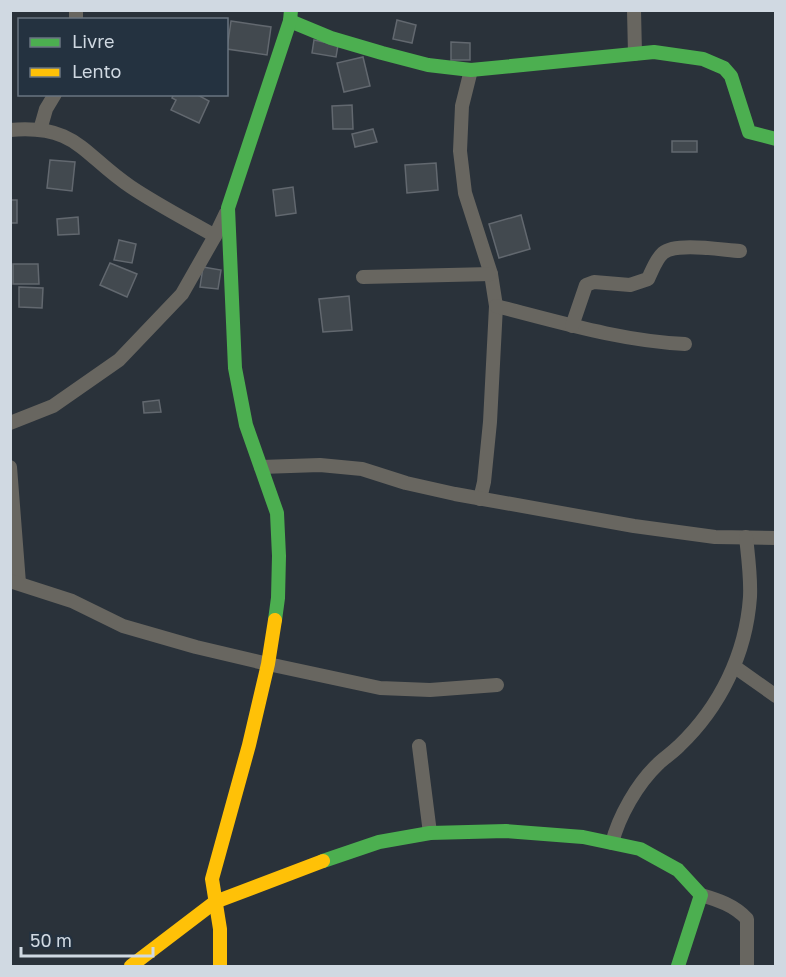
<svg xmlns="http://www.w3.org/2000/svg" width="786" height="977" viewBox="0 0 786 977" font-family="'Golos Text',sans-serif">
	<style>
		.building { fill: #42494f; stroke: #62686f; stroke-width: 1.5 }
		.lines { fill: none; stroke-linecap: round; stroke-linejoin: round }
		.street { stroke: #686660; stroke-width: 14 }
		.fast { stroke: #4caf50; stroke-width: 14 }
		.slow { stroke: #ffc107; stroke-width: 14 }
	</style>
	<rect width="100%" height="100%" fill="#2a323a"/>
	<g class="building">
		<path d="M397 20 416 25 412 43 393 39Z"/>
		<path d="M231 21 271 27 267 55 227 49Z"/>
		<path d="M314 40 338 45 336 57 312 53Z"/>
		<path d="M451 42 470 43V60H451Z"/>
		<path d="M363 57 370 86 344 92 337 63Z"/>
		<path d="M174 94H196L209 101 199 123 171 110 176 100 172 98Z"/>
		<path d="M352 105 353 129H333L332 106Z"/>
		<path d="M373 129 377 142 355 147 352 134Z"/>
		<rect x="672" y="141" width="25" height="11"/>
		<path d="M50 160 75 162 72 191 47 188Z"/>
		<path d="M436 163 438 190 407 193 405 165Z"/>
		<path d="M293 187 296 213 276 216 273 190Z"/>
		<rect x="10" y="200" width="7" height="23"/>
		<path d="M521 215 530 249 499 258 489 224Z"/>
		<path d="M78 217 79 234 58 235 57 219Z"/>
		<path d="M119 240 136 244 132 263 114 260Z"/>
		<path d="M110 263 137 274 127 297 100 285Z"/>
		<path d="M13 264H38L39 284H13Z"/>
		<path d="M203 267 221 270 218 289 200 287Z"/>
		<path d="M19 287 43 288 42 308 19 307Z"/>
		<path d="M349 296 352 330 323 332 319 299Z"/>
		<path d="M159 400 161 412 144 413 143 402Z"/>
	</g>
	<g class="lines">
		<g class="street">
			<path d="M634 10 635 54"/>
			<path d="M76 20V10"/>
			<path d="M471 70 462 106 460 151 465 193 491 274 496 306 490 422 484 482 480 499"/>
			<path d="M10 130C77 124 83 155 131 187 158 205 187 220 215 236"/>
			<path d="M40 130 46 109 55 94"/>
			<path d="M363 277 491 274"/>
			<path d="M496 306C559 322 621 341 685 344"/>
			<path d="M572 326 586 285 594 282 630 285 648 279C652 271 656 259 663 253 676 242 722 250 740 251"/>
			<path d="M10 423 53 406 119 360 182 294 215 236 226 213"/>
			<path d="M10 467 19 583"/>
			<path d="M261 467 320 465 362 469 406 483 455 494 634 526 715 537 776 538"/>
			<path d="M10 581 72 601 123 626 196 647 268 664 380 688 430 690 497 685"/>
			<path d="M735 667 776 696"/>
			<path d="M419 746 430 833"/>
			<path d="M612 843C619 816 637 784 658 764 664 758 672 753 679 746 720 707 746 654 750 597 751 577 748 556 746 537"/>
			<path d="M701 895C718 900 734 905 747 919V966"/>
		</g>
		<g class="fast">
			<path d="M290 21 331 38 382 53 428 65 471 70 654 52 703 59 724 68 731 76 749 132 776 139"/>
			<path d="M275 620 278 598 279 556 277 513 246 425 235 368 228 208 290 21 291 10"/>
			<path d="M323 861 379 842 430 833 506 831 583 837 640 849 678 870 701 895 678 966"/>
		</g>
		<g class="slow">
			<path d="M131 966 215 902 323 861"/>
			<path d="M220 966V929L212 879 249 745 268 664 275 620"/>
		</g>
	</g>
	<rect width="786" height="977" fill="none" stroke="#d0d9e2" stroke-width="24"/>
	<rect x="18" y="18" width="210" height="78" fill="#243240" stroke="#697581" stroke-width="1.5"/>
	<rect x="30" y="38" width="30" height="9" fill="#4caf50" stroke="#697581" stroke-width="1.5"/>
	<text x="72" y="48" font-size="18" fill="#d0d9e2">Livre</text>
	<rect x="30" y="68" width="30" height="9" fill="#ffc107" stroke="#697581" stroke-width="1.5"/>
	<text x="72" y="78" font-size="18" fill="#d0d9e2">Lento</text>
	<path d="M21 947v9h132v-9" fill="none" stroke="#d0d9e2" stroke-width="3"/>
	<text x="30" y="947" font-size="18" fill="#d0d9e2" stroke="#243240" stroke-width="4.5" paint-order="stroke">50 m</text>
</svg>
